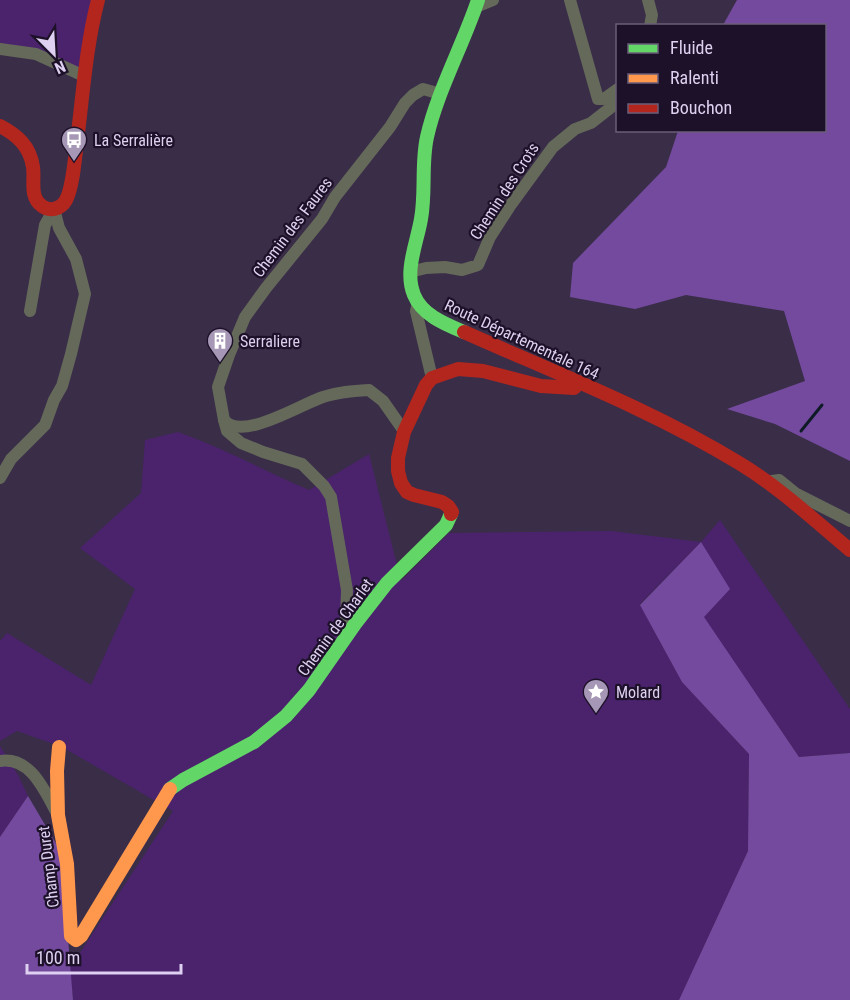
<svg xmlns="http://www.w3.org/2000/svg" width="850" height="1000" viewBox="0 0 850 1000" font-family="'Roboto Condensed',sans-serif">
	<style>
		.green { fill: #4a236c }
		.forest { fill: #744a9f }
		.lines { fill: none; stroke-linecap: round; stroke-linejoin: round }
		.stream { stroke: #0f1b27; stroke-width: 3 }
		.street { stroke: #64695a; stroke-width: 12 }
		.fast { stroke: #63d668; stroke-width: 14 }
		.slow { stroke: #ff974d; stroke-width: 14 }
		.jam { stroke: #b3261e; stroke-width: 14 }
		.labels { text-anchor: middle; stroke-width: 4.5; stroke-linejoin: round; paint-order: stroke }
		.poi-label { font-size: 16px; fill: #ded0f0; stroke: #1c1128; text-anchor: start }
		.street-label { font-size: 16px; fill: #ded0f0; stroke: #1c1128 }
	</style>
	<rect width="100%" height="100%" fill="#3a2d48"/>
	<g class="green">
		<path d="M0 0H94L78 71 0 45Z"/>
		<path d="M178 432C223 448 265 471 309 490L369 454 401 581 449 533 611 531 701 542 720 520 850 709V753L799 757 703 617 700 543 640 604 682 682 749 754 748 851 679 1000H73L70 968 173 811 62 747 17 731 0 741V641L7 633 91 685 135 589 80 548 141 493 145 440Z"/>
		<path d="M0 746 18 775 28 796 0 837Z"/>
	</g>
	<g class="forest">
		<path d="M737 0H850V461L775 424 727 409 805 381 784 311 686 295 635 309 570 297 573 263 666 167 678 131 824 130V26L723 25Z"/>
		<path d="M701 542 730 589 704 617 799 757 850 753V1000H679L748 851 749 754 682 682 640 605Z"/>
		<path d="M28 796 61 852 73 1000H0V837Z"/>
	</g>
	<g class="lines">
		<path class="stream" d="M801 431 822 405"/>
		<g class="street">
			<path d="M570 0 598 99H604L618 89"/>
			<path d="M648 0 652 15 650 26"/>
			<path d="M476 7 493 0"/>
			<path d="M0 49 36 54 84 76"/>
			<path d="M410 272 426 268 445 267 462 270 478 265 490 237 510 206 553 147 575 129 591 123 614 105 618 100"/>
			<path d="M418 303 416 311 432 378"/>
			<path d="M30 311 45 225 54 209"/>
			<path d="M224 420C242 442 301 404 323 397 338 392 353 391 369 390L383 401 404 431"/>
			<path d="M0 478 11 459 45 425 54 400 62 386 71 354 85 294 76 259 59 228 54 209"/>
			<path d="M769 483 772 481 779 480 795 493 850 521"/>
			<path d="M344 637 343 632 346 621 347 590 331 497 324 486 302 464 263 452 241 443 227 431 224 420 218 387 229 355 245 317 266 288 322 219 335 197 390 127 405 103 413 95 423 89 441 94"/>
			<path d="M0 761C31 756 45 792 58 815"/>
		</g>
		<g class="fast">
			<path d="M464 332C445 324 422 315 414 295 404 271 417 243 421 219 426 192 421 164 427 137 437 92 463 45 478 0"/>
			<path d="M170 789 183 780 254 742 286 716 309 690 355 624 387 583 446 525 451 514"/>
		</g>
		<path class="slow" d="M59 747 57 771 58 815 67 864 71 936 76 940 81 936 170 789"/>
		<g class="jam">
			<path d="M0 126C17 135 30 146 33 167 35 180 29 197 42 206 50 212 61 209 66 200 73 187 75 157 77 141 83 94 86 46 98 0"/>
			<path d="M464 332C556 373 652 410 739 463 779 487 814 520 850 550"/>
			<path d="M451 514 452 512 448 506 442 502 414 495 407 492 401 483 398 471V458L404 432 426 385 432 378 458 369 483 371 541 386 574 388 579 383"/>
		</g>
	</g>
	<defs>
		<symbol id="bus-pin" viewBox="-11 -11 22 30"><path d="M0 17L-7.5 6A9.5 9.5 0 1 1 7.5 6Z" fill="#a597b5" stroke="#1c1128"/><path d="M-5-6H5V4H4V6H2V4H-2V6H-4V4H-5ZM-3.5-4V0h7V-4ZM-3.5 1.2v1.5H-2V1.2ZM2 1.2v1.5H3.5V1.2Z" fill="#fff"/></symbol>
		<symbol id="building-pin" viewBox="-11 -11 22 30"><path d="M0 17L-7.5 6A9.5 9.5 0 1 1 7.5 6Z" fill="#a597b5" stroke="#1c1128"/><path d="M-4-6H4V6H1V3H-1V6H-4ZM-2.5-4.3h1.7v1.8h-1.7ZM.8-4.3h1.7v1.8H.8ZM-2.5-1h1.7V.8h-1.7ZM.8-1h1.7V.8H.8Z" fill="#fff"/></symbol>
		<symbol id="sight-pin" viewBox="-11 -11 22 30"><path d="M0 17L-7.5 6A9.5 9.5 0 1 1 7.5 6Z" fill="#a597b5" stroke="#1c1128"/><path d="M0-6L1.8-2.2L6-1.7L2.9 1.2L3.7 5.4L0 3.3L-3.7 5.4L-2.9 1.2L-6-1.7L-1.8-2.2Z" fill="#fff"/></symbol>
	</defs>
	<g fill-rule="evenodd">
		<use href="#bus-pin" x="59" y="125" width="30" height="40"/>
		<use href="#building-pin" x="205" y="326" width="30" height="40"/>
		<use href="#sight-pin" x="581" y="677" width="30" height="40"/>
	</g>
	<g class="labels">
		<g class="poi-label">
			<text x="94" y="146">La Serralière</text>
			<text x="240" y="347">Serraliere</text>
			<text x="616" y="698">Molard</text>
		</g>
		<g class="street-label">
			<text transform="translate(504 191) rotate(-57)" y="6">Chemin des Crots</text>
			<text transform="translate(292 227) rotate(-53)" y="6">Chemin des Faures</text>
			<text transform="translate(522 339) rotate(25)" y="6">Route Départementale 164</text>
			<text transform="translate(335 627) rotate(-54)" y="6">Chemin de Charlet</text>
			<text transform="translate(48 867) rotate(-97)" y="6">Champ Duret</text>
		</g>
	</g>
	<rect x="616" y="24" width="210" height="108" fill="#1c1128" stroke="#6a5d78" stroke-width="1.5"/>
	<rect x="628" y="44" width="30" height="9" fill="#63d668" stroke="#6a5d78" stroke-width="1.5"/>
	<text x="670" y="54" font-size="18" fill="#ded0f0">Fluide</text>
	<rect x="628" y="74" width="30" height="9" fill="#ff974d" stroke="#6a5d78" stroke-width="1.5"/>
	<text x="670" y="84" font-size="18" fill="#ded0f0">Ralenti</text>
	<rect x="628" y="104" width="30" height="9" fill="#b3261e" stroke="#6a5d78" stroke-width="1.5"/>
	<text x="670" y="114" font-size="18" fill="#ded0f0">Bouchon</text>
	<g transform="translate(54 54) rotate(156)" stroke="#1c1128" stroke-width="4.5" paint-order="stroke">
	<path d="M0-4.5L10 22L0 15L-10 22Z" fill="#ded0f0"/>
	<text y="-9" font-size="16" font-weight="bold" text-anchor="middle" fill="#ded0f0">N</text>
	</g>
	<path d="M27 964v9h154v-9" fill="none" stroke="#ded0f0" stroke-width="3"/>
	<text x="36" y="964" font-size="18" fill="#ded0f0" stroke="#1c1128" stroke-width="4.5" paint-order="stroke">100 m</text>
</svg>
